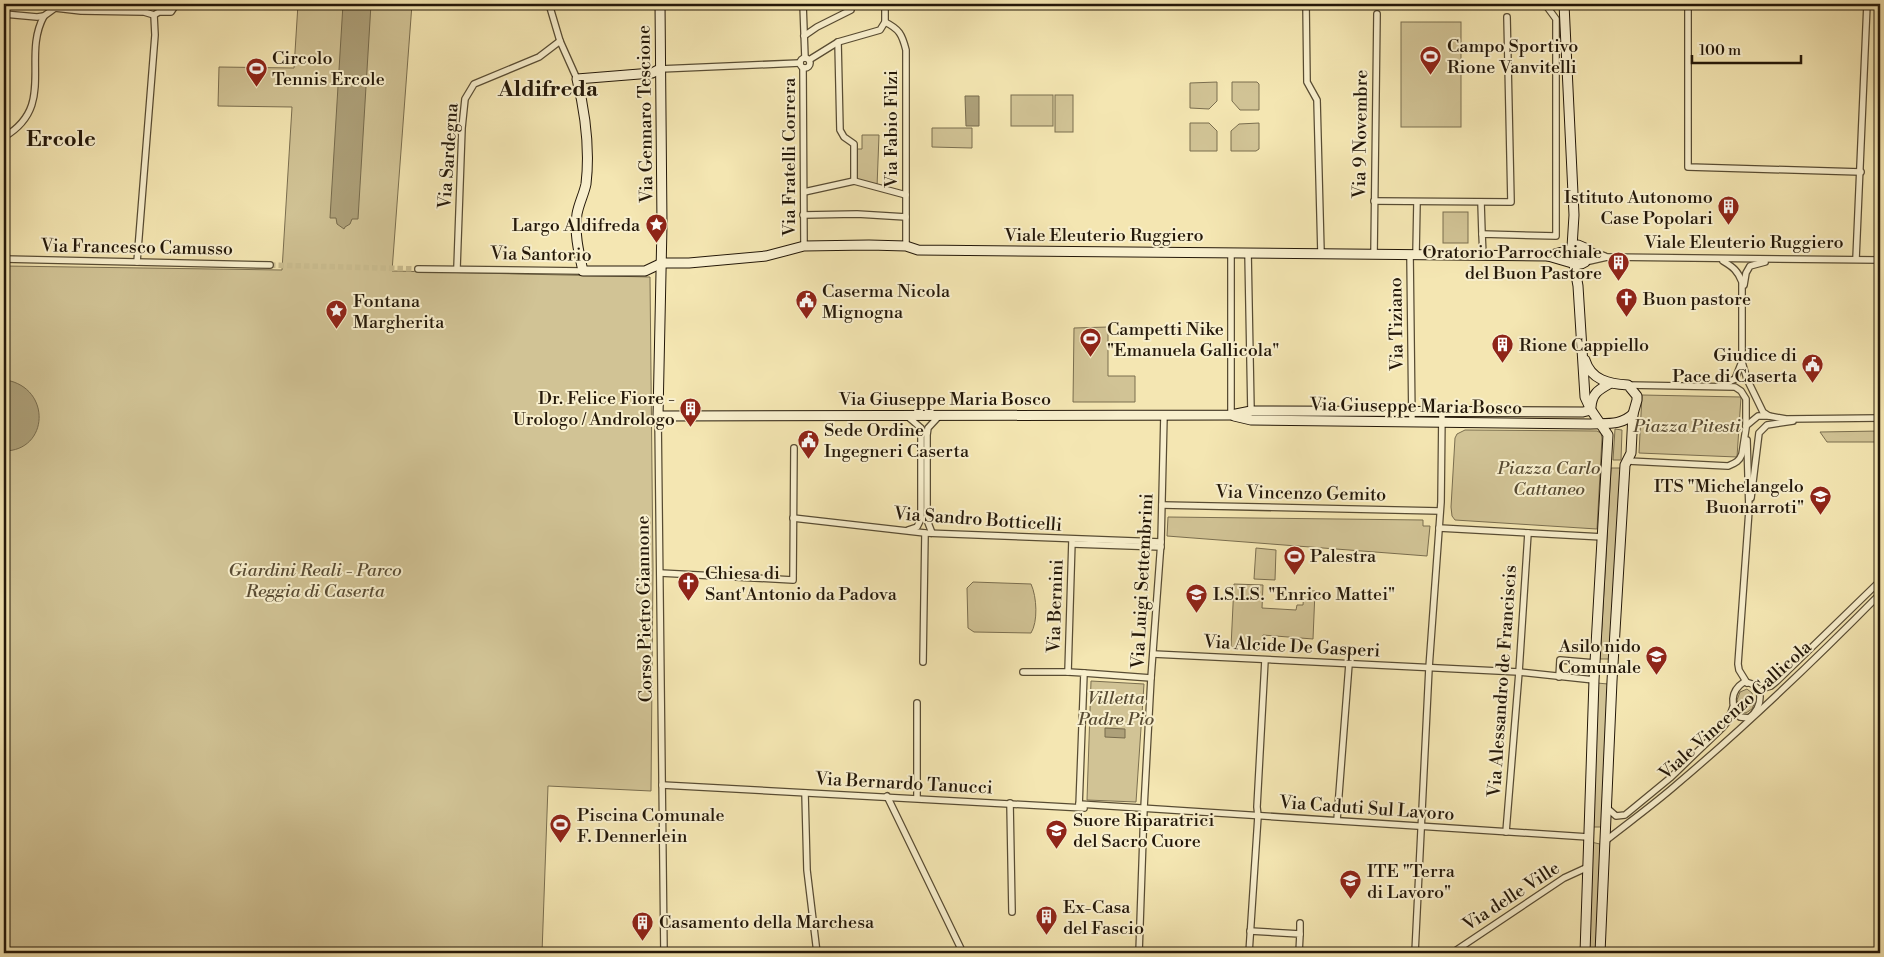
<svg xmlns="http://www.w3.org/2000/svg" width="1884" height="957" viewBox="0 0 1884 957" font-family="'Libre Bodoni',serif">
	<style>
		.green { fill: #d1c395; stroke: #7a6e4f }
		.water { fill: #ada079; stroke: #766a4c }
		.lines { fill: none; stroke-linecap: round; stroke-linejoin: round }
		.street-tunnel { stroke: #cabd90; stroke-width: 5.5; stroke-dasharray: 5.5 3; stroke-linecap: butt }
		.street-casing { stroke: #584c33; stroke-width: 8 }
		.secondary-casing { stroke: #241809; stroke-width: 11 }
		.street { stroke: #f8efcd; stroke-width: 5.5 }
		.secondary { stroke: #f8efcd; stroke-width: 9 }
		.labels { text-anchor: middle; stroke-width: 4; stroke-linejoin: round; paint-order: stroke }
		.poi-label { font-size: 18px; fill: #241809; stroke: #f8efcd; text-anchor: start }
		.street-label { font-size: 18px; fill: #241809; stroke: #f8efcd }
		.park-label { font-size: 18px; font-style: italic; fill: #584b33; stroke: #f8efcd }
		.district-label { font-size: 22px; font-weight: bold; fill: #241809; stroke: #f8efcd }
	</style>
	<rect width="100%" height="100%" fill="#f4e6b2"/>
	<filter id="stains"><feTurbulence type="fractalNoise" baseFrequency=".004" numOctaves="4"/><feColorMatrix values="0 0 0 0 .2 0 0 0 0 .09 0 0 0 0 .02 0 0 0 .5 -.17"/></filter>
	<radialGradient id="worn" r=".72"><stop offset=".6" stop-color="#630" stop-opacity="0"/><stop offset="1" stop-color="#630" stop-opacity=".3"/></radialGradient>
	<g class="green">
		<path d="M298 4H412L392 271 650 277 653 569 651 791 548 786 542 953H4V266L282 270 292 107 218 106 219 67 294 68Z"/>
		<rect x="1401" y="22" width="60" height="105"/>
		<path d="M1217 82V101L1209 109 1190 108V83Z"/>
		<path d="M1232 82H1257L1259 84V110H1240L1232 101Z"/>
		<rect x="1011" y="95" width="42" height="31"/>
		<rect x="1055" y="95" width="18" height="37"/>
		<path d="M1190 123H1209L1217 131V151H1190Z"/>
		<path d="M1259 123V149L1256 151H1231V131L1239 124Z"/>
		<path d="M932 128H972V148L932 147Z"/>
		<path d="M862 135H879L877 187 854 181V149H862Z"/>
		<rect x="1443" y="212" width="25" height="31"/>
		<path d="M1108 327V376H1135V402H1073L1074 328Z"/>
		<path d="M1642 395 1741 397 1737 457 1639 453Z"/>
		<path d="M1615 429 1622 430 1621 460H1613Z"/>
		<path d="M1465 430 1597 431 1601 433 1602 438 1597 529 1455 520 1452 516 1451 507 1455 438 1457 434Z"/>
		<path d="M1880 431V442H1827L1820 432Z"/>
		<path d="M1611 468H1621L1610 659H1600Z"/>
		<path d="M1168 517 1423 520V526H1430L1427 556 1167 536Z"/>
		<path d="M1256 548 1276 550 1275 580 1254 579Z"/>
		<path d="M973 582 1031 584C1037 597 1038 622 1031 633L974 632 968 628 967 588Z"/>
		<path d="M1234 584 1263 585 1262 608 1296 610 1297 605H1303L1304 591H1315L1313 639 1263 635 1262 650 1231 647Z"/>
		<path d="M1091 681 1144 684 1136 802 1087 800Z"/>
		<path d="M1597 683 1608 684 1602 827H1593Z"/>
		<path d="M1747 689 1752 693 1755 702 1752 709 1746 713 1741 711 1737 700 1740 692Z"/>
		<path d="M1591 842 1600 844 1597 953H1587Z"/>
	</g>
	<g class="water">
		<path d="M343 4H371L358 219H352L350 224 345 227 344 229 337 224 336 218H330Z"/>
		<path d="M965 96H979V126H966Z"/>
		<path d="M4 376H6V380C52 388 49 451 4 451Z"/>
		<path d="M1105 728 1125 729V738L1105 737Z"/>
	</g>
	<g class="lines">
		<path class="street-tunnel" d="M270 265 418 269"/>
		<defs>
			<g id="street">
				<path d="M549 4 560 41 577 79"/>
				<path d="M803 4 805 58"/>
				<path d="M1306 4 1307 82 1317 100 1321 253"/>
				<path d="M1688 4V167L1861 172"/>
				<path d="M4 14 37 17 44 16 55 8 81 11 144 12 154 15"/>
				<path d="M154 15 159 12H171L175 6"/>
				<path d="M885 22C899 29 902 34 906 50V246"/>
				<path d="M804 36 817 27 851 10 850 4"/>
				<path d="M838 42 840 130 844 137 854 144V181"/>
				<circle cx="805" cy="63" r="5"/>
				<path d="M809 60 838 42 880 30 885 22V4"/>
				<path d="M803 68 804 246"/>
				<path d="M660 69 800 63"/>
				<path d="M4 137C57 106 21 58 44 16"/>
				<path d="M804 192 854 181 906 195"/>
				<path d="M1374 201 1511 202 1507 17"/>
				<path d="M1481 202 1482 234"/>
				<path d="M803 215 857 214 906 217"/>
				<path d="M1585 249 1605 256"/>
				<path d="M1231 252V415"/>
				<path d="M1248 252 1251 411"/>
				<path d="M1374 254 1377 14"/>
				<path d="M1410 254 1412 423"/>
				<path d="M1416 254 1417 202"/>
				<path d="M1483 255 1482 234 1556 236V19L1545 4"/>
				<path d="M4 259 270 265"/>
				<path d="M1856 259 1867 4"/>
				<path d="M1723 261C1733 267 1738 271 1742 282V362L1747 379 1763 412 1769 416 1786 419 1880 418"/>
				<path d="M137 262 155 35 154 15"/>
				<path d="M1585 262 1607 257 1880 260"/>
				<path d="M457 268 462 128 465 99 474 84 539 57 560 41"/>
				<path d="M418 269 583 271"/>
				<path d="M1744 285 1746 273 1750 266 1765 262"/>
				<path d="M1722 385 1735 379 1741 364"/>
				<path d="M658 416 664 953"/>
				<path d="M907 416 921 428V519L917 527 908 530"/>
				<path d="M1746 426 1758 416H1769"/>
				<path d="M1747 440 1749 510 1738 664 1739 670 1747 683"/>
				<path d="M1628 461 1728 466C1735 463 1739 462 1742 454L1746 428V399L1741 391 1735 387 1628 385"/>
				<path d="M1751 498 1759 433 1767 425 1793 421"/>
				<path d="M1162 505 1440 511"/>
				<path d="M793 518 925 533 1161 542"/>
				<path d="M1439 528 1603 537"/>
				<path d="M932 533 927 520V435L928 428 940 415"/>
				<path d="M1072 540 1068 672 1084 673 1079 807"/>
				<path d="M1073 544 1161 547"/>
				<path d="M660 573 793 580 794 448"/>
				<path d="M1153 654 1519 672 1594 680"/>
				<path d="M923 662 925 533"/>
				<path d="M1023 672H1068"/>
				<path d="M1084 673 1151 678"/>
				<path d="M1559 677 1560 660 1595 663"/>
				<path d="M1744 682C1766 684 1763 708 1749 718L1740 717C1730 706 1730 691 1744 682Z"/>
				<path d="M1758 690 1771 686 1777 681 1880 581"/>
				<path d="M662 785 1084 808"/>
				<path d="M805 793 807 870 817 953"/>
				<path d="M887 796 963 953"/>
				<path d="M917 798V703"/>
				<path d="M1010 803 1012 912"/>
				<path d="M1079 804 1588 837"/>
				<path d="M1607 808 1616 816 1625 815 1670 778 1723 727 1728 721 1733 707"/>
				<path d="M1337 820 1349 664"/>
				<path d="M1506 832 1519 672 1528 533"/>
				<path d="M1604 842C1628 823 1653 805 1676 785 1747 725 1815 660 1880 594"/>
				<path d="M1250 931 1300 934 1299 953"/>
				<path d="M1300 934V923"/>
				<path d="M1139 953 1144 808 1151 678 1161 542 1164 415"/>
				<path d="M1249 953 1258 816 1257 807 1265 660"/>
				<path d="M1415 953 1429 668 1441 502 1442 411"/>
				<path d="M1452 953 1564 878 1588 867"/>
			</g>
			<g id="secondary">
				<path d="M660 4 662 225 658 416 1231 415 1251 411 1583 412 1591 410"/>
				<path d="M1564 4 1574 215 1572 247 1568 255C1570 264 1578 267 1585 262L1588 254 1585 248 1578 245 1572 247"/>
				<path d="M660 69 652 73 577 79C585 112 590 150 586 184 584 194 579 203 577 214 574 233 579 253 583 271H645L662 263H689L766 256 804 246 869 245 906 246 918 250 1548 256 1569 250"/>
				<path d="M1548 256 1572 263"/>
				<path d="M1574 264 1578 286 1585 397 1591 410 1608 435 1594 680 1585 953"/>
				<path d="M1585 360C1591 380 1609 384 1628 385L1637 396V400L1633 414 1631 453 1625 465 1612 681 1600 953"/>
				<path d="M1591 407C1592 394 1598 390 1609 384"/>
				<path d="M1234 416 1251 420 1590 424C1606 423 1621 426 1633 414"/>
			</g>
		</defs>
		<use href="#street" class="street-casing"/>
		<use href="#secondary" class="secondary-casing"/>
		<use href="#street" class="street"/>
		<use href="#secondary" class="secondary"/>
	</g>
	<defs>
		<symbol id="stadium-pin" viewBox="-11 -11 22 30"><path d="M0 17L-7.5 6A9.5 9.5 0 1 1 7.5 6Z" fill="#8f2418" stroke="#f8efcd"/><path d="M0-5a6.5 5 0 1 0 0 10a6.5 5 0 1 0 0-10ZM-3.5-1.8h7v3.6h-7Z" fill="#fff"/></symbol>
		<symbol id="building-pin" viewBox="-11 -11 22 30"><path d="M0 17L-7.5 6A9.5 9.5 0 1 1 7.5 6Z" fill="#8f2418" stroke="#f8efcd"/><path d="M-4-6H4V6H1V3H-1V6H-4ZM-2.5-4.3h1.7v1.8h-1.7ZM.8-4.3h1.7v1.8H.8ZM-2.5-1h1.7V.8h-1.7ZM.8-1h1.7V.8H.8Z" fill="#fff"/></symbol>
		<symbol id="sight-pin" viewBox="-11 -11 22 30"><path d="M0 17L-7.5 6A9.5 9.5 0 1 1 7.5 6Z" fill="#8f2418" stroke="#f8efcd"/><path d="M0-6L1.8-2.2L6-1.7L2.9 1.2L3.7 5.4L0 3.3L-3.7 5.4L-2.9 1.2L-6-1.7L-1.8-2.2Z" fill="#fff"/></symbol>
		<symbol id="church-pin" viewBox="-11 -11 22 30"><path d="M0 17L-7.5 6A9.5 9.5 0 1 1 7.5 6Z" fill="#8f2418" stroke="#f8efcd"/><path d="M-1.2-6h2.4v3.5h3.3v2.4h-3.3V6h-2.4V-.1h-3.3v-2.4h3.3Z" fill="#fff"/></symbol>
		<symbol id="civic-pin" viewBox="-11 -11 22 30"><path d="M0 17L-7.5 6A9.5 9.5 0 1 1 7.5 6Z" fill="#8f2418" stroke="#f8efcd"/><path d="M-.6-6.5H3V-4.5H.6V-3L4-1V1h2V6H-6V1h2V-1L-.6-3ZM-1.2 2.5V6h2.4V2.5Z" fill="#fff"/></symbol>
		<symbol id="school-pin" viewBox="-11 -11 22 30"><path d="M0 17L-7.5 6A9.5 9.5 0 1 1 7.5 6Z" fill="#8f2418" stroke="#f8efcd"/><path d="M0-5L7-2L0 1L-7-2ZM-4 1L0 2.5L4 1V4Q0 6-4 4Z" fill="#fff"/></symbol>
	</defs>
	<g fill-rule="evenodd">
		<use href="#stadium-pin" x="1418" y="44" width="25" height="34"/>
		<use href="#stadium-pin" x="244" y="56" width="25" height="34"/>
		<use href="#building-pin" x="1716" y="194" width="25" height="34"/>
		<use href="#sight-pin" x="644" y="212" width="25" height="34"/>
		<use href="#building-pin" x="1606" y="250" width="25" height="34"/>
		<use href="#church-pin" x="1614" y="286" width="25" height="34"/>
		<use href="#civic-pin" x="794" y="288" width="25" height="34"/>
		<use href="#sight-pin" x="324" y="298" width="25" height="34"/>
		<use href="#stadium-pin" x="1078" y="326" width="25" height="34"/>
		<use href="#building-pin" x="1490" y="332" width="25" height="34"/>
		<use href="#civic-pin" x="1800" y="352" width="25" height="34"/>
		<use href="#building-pin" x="678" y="396" width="25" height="34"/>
		<use href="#civic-pin" x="796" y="428" width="25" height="34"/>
		<use href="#school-pin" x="1808" y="484" width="25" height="34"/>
		<use href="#stadium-pin" x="1282" y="544" width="25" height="34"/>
		<use href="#church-pin" x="676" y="570" width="25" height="34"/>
		<use href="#school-pin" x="1184" y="582" width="25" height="34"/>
		<use href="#school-pin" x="1644" y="644" width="25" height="34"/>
		<use href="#stadium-pin" x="548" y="812" width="25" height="34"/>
		<use href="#school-pin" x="1044" y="818" width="25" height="34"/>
		<use href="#school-pin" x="1338" y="868" width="25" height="34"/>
		<use href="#building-pin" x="1034" y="904" width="25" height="34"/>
		<use href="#building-pin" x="630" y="910" width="25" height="34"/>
	</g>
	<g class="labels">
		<g class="poi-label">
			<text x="1447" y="52">Campo Sportivo<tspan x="1447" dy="21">Rione Vanvitelli</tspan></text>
			<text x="272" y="64">Circolo<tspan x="272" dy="21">Tennis Ercole</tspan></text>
			<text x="1713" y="203" text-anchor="end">Istituto Autonomo<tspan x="1713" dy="21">Case Popolari</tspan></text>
			<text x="640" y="231" text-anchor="end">Largo Aldifreda</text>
			<text x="1602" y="258" text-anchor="end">Oratorio Parrocchiale<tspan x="1602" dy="21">del Buon Pastore</tspan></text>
			<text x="822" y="297">Caserma Nicola<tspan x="822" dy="21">Mignogna</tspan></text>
			<text x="1643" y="305">Buon pastore</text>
			<text x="353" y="307">Fontana<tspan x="353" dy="21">Margherita</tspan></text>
			<text x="1107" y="335">Campetti Nike<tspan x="1107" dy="21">"Emanuela Gallicola"</tspan></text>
			<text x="1519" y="351">Rione Cappiello</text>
			<text x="1797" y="361" text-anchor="end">Giudice di<tspan x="1797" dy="21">Pace di Caserta</tspan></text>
			<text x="675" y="404" text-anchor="end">Dr. Felice Fiore -<tspan x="675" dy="21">Urologo / Andrologo</tspan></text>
			<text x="824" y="436">Sede Ordine<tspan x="824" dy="21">Ingegneri Caserta</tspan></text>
			<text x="1804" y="492" text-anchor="end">ITS "Michelangelo<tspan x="1804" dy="21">Buonarroti"</tspan></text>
			<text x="1310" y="562">Palestra</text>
			<text x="705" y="579">Chiesa di<tspan x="705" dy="21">Sant'Antonio da Padova</tspan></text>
			<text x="1213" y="600">I.S.I.S. "Enrico Mattei"</text>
			<text x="1641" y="652" text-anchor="end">Asilo nido<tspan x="1641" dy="21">Comunale</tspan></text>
			<text x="577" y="821">Piscina Comunale<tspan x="577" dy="21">F. Dennerlein</tspan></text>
			<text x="1073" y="826">Suore Riparatrici<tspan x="1073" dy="21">del Sacro Cuore</tspan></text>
			<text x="1367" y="877">ITE "Terra<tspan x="1367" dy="21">di Lavoro"</tspan></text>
			<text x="1063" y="913">Ex-Casa<tspan x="1063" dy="21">del Fascio</tspan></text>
			<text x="659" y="928">Casamento della Marchesa</text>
		</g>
		<g class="street-label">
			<text transform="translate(645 114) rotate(-91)" y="6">Via Gennaro Tescione</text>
			<text transform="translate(891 129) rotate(-90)" y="6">Via Fabio Filzi</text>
			<text transform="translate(1360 134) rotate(-89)" y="6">Via 9 Novembre</text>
			<text transform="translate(448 156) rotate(-86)" y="6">Via Sardegna</text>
			<text transform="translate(789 157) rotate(-90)" y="6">Via Fratelli Correra</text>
			<text x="1104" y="241">Viale Eleuterio Ruggiero</text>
			<text x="1744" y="248">Viale Eleuterio Ruggiero</text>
			<text transform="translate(137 247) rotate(1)" y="6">Via Francesco Camusso</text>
			<text transform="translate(541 254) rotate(1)" y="6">Via Santorio</text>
			<text transform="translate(1396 324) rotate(-91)" y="6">Via Tiziano</text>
			<text x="945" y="405">Via Giuseppe Maria Bosco</text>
			<text transform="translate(1416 406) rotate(1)" y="6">Via Giuseppe Maria Bosco</text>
			<text transform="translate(1301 493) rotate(1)" y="6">Via Vincenzo Gemito</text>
			<text transform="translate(978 519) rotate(4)" y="6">Via Sandro Botticelli</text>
			<text transform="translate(1142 581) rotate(-87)" y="6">Via Luigi Settembrini</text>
			<text transform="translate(1055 606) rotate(-88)" y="6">Via Bernini</text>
			<text transform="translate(644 609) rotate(-91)" y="6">Corso Pietro Giannone</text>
			<text transform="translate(1292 646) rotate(3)" y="6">Via Alcide De Gasperi</text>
			<text transform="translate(1502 681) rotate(-86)" y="6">Via Alessandro de Franciscis</text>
			<text transform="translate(1735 710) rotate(-42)" y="6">Viale Vincenzo Gallicola</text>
			<text transform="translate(904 783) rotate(3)" y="6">Via Bernardo Tanucci</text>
			<text transform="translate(1367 808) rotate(4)" y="6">Via Caduti Sul Lavoro</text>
			<text transform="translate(1511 896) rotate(-33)" y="6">Via delle Ville</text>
		</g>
		<g class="park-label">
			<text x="1687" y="432">Piazza Pitesti</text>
			<text x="1549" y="474">Piazza Carlo<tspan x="1549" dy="21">Cattaneo</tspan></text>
			<text x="315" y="576">Giardini Reali - Parco<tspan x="315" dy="21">Reggia di Caserta</tspan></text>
			<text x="1116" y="704">Villetta<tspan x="1116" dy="21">Padre Pio</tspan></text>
		</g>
		<g class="district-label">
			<text x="548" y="96">Aldifreda</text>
			<text x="61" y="146">Ercole</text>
		</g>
	</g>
	<rect width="1884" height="957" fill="none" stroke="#f4e6b2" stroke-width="20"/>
	<rect x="5" y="5" width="1874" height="947" fill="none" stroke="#241809" stroke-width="2.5"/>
	<rect x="10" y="10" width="1864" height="937" fill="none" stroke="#241809"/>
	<path d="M1692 55v8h109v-8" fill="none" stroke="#241809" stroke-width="2.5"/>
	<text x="1699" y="55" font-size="15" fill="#241809" stroke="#f8efcd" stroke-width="4" paint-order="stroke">100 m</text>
	<rect width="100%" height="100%" filter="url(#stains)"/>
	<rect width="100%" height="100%" fill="url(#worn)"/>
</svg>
